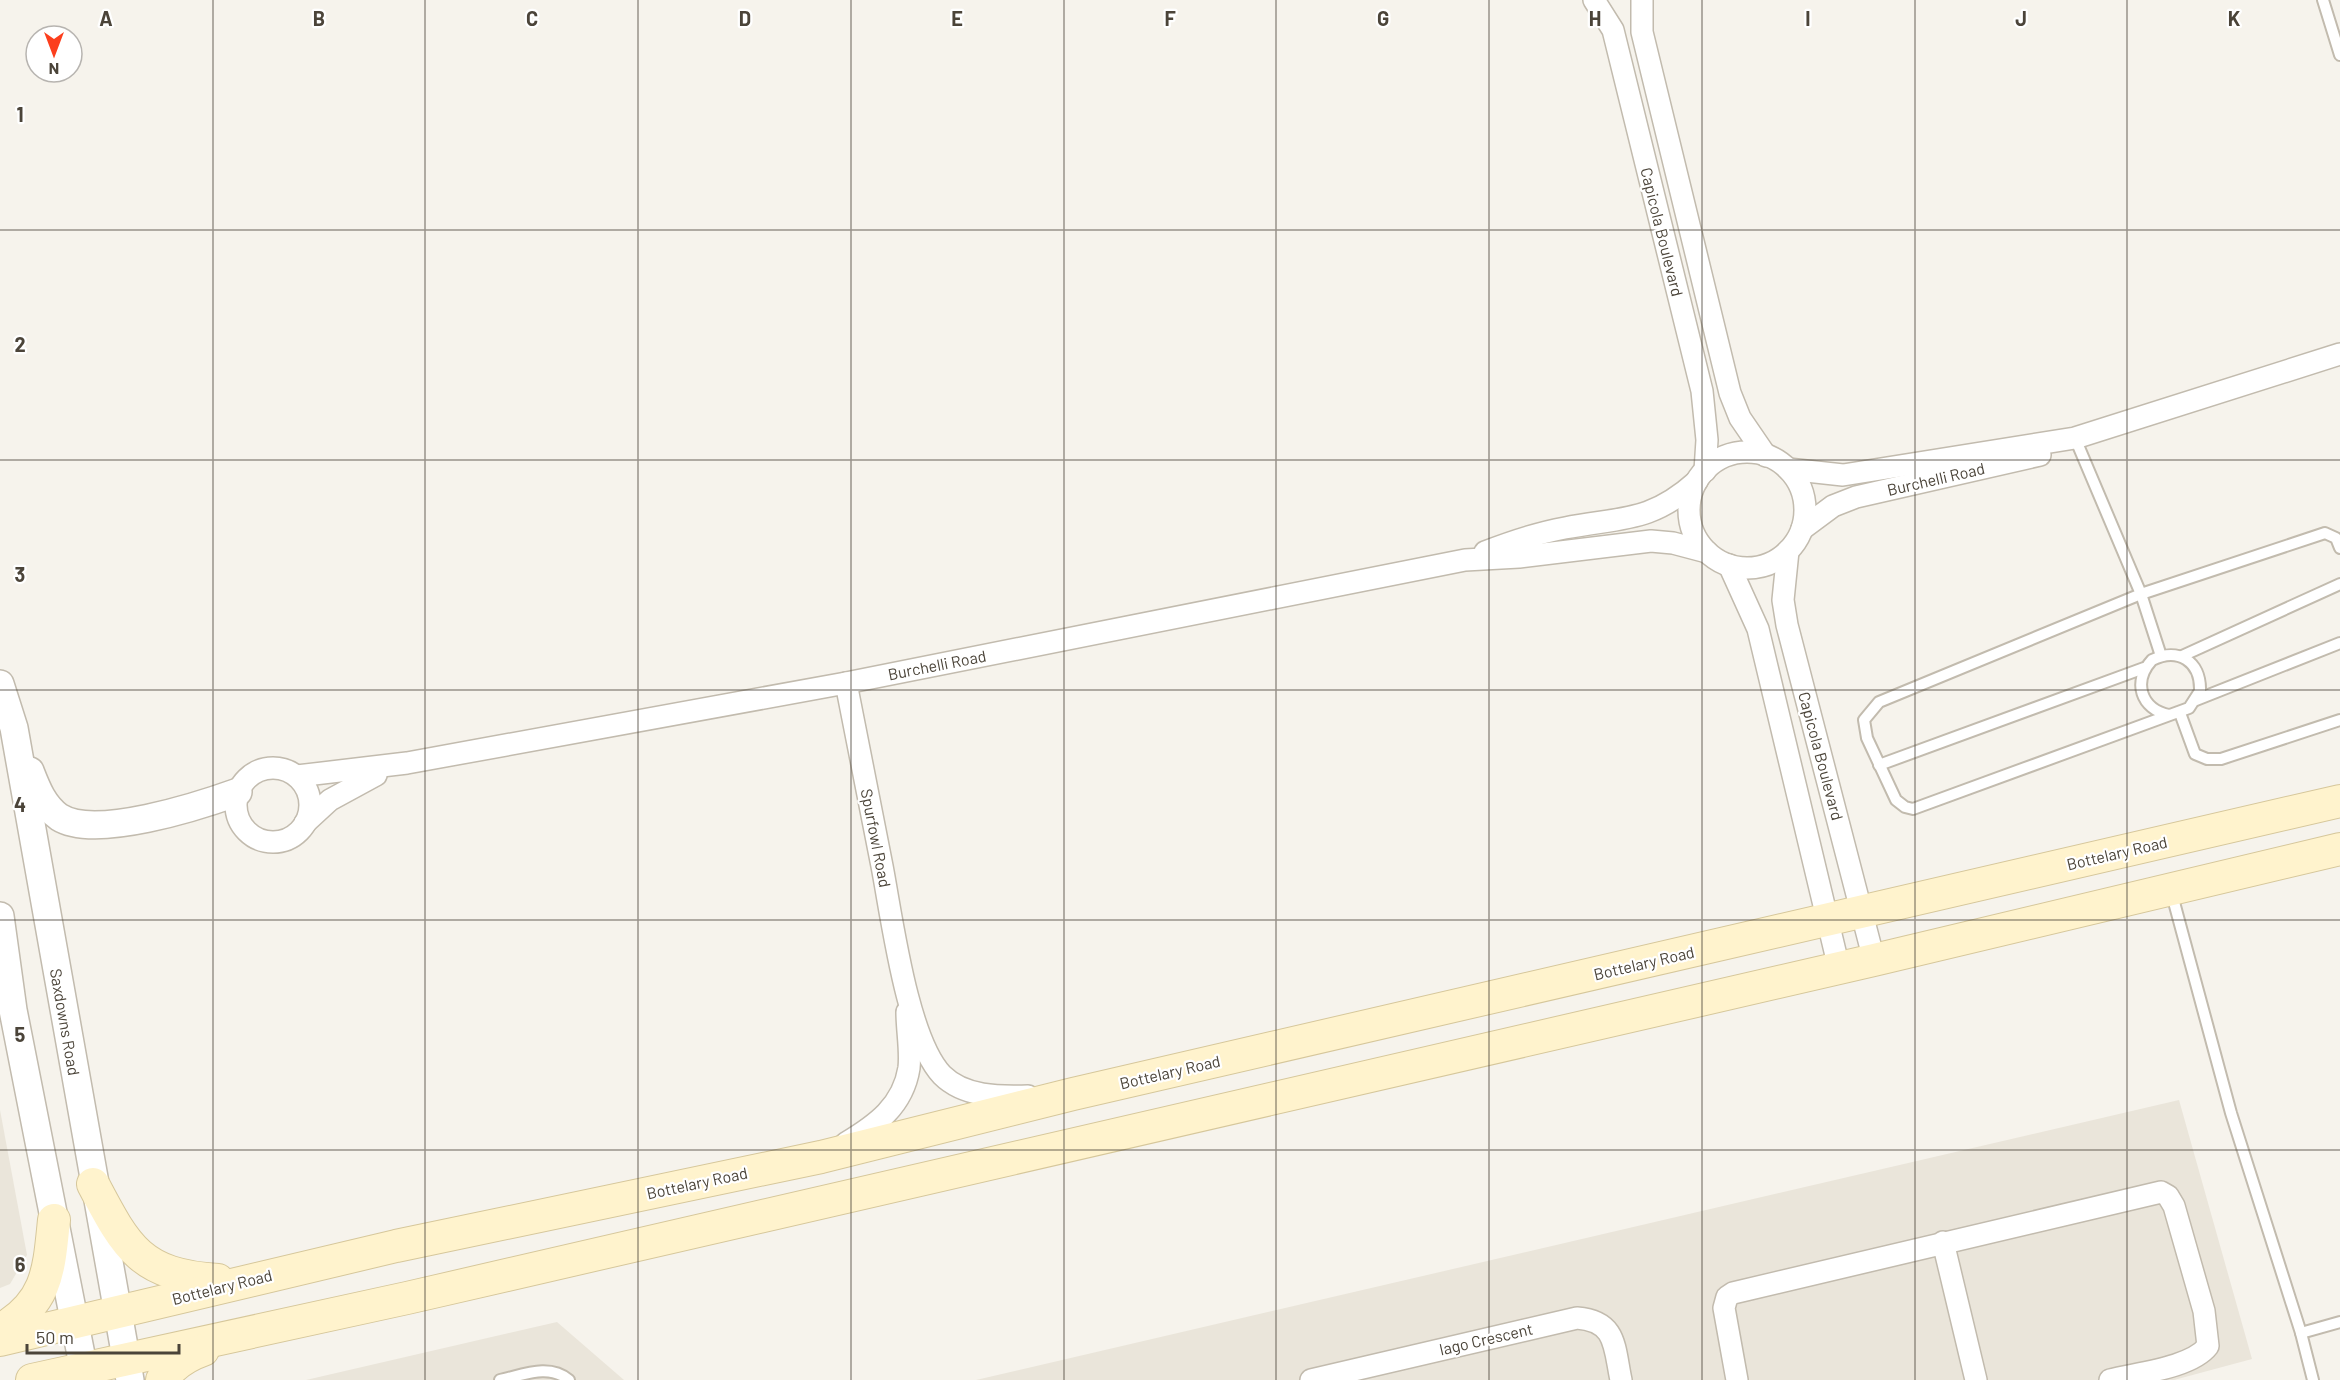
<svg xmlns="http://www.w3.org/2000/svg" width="2340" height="1380" viewBox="0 0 2340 1380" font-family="Barlow,sans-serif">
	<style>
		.residential { fill: #eae5da }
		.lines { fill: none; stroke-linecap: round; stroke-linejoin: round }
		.service-casing { stroke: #c2bbae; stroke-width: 14 }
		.minor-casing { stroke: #c2bbae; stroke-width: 24 }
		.tertiary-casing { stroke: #c2bbae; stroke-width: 30 }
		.secondary-casing { stroke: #d6c79b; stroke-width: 34 }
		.service { stroke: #fff; stroke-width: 10 }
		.minor { stroke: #fff; stroke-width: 21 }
		.tertiary { stroke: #fff; stroke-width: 27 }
		.secondary { stroke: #fff3cd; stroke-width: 32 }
		.grid { fill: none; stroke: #4b4439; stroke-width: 1.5; stroke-opacity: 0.55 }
		.labels { text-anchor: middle; stroke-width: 4.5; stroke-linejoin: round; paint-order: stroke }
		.street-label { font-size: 16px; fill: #4b4439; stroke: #fff }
		.grid-label { font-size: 20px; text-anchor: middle; font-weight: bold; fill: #4b4439; stroke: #fff; stroke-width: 4.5; stroke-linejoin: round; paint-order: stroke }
	</style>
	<rect width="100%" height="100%" fill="#f6f3ec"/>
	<g class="residential">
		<path d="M2179 1100 2252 1359 2174 1380H976Z"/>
		<path d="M0 1110 27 1255 10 1284 0 1288Z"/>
		<path d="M557 1322 624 1380H306Z"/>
	</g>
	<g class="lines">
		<defs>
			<g id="service">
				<path d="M2323 0 2340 55"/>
				<path d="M2075 438 2141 594 2161 656"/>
				<path d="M2182 656 2340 584"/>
				<path d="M2196 700 2340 643"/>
				<path d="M2180 713 2195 754 2207 759H2221L2340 720"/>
				<path d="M2169 715C2141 709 2132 682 2152 660 2178 647 2201 661 2200 691L2189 708 1913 809 1905 807 1896 800 1867 738 1864 720 1879 702 2141 594 2325 533 2336 538 2340 548"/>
				<path d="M1879 765 2144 668"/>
				<path d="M2171 891 2231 1113 2301 1333 2313 1380"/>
				<path d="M2301 1333 2340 1322"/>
				<path d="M500 1380C523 1375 549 1363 569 1380"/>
			</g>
			<g id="minor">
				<path d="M1594 0 1613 30 1702 391 1707 440 1705 471"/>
				<path d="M1642 0V32L1730 393 1740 418 1766 456"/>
				<circle cx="1747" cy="510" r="58"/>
				<path d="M1788 469 1843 475 2075 438 2340 354"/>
				<path d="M1802 529 1833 506 1856 497 2040 455"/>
				<path d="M1788 551 1783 600 1787 625 1874 960"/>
				<path d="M1485 552C1511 542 1537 533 1565 528 1622 517 1650 523 1697 481"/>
				<path d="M1729 565 1758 629 1839 968"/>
				<path d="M846 683C858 744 870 805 882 866 892 918 907 1038 942 1075 964 1097 999 1097 1028 1096"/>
				<circle cx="273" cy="805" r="37"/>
				<path d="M297 776 407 763 846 683 1465 560 1519 557 1651 541 1673 543 1707 552"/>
				<path d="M305 823 330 800 376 775"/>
				<path d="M846 1143C876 1125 903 1106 909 1068 911 1051 907 1030 907 1012"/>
				<path d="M1943 1242 1976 1380"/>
				<path d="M1311 1380 1577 1318C1617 1321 1614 1347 1621 1380"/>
				<path d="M1737 1380 1724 1308 1727 1297 1733 1293 2161 1192 2168 1196 2174 1206 2204 1311 2208 1346C2191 1368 2137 1373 2110 1380"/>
			</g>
			<g id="tertiary">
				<path d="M0 684 14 728 130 1380"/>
				<path d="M30 771C37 789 43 805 59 817 95 840 199 806 238 792"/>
				<path d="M0 916 13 1010 86 1380"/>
			</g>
			<g id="secondary">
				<path d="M93 1184C127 1249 141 1275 218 1280"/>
				<path d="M0 1330C48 1303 49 1270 54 1220"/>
				<path d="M0 1340 396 1246 821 1157 1073 1094 2340 801"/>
				<path d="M32 1380 407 1298 1874 960 2340 849"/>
				<path d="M162 1380C172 1365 186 1356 203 1350"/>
			</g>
		</defs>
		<use href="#service" class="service-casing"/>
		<use href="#minor" class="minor-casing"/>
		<use href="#tertiary" class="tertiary-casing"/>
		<use href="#secondary" class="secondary-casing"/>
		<use href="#service" class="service"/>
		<use href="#minor" class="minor"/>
		<use href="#tertiary" class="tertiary"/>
		<use href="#secondary" class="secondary"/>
	</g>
	<path class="grid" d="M213 0V1380M425 0V1380M638 0V1380M851 0V1380M1064 0V1380M1276 0V1380M1489 0V1380M1702 0V1380M1915 0V1380M2127 0V1380M0 230H2340M0 460H2340M0 690H2340M0 920H2340M0 1150H2340"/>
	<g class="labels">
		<g class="street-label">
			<text transform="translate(1662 232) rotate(76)" y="6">Capicola Boulevard</text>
			<text transform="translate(1936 479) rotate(-13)" y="6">Burchelli Road</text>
			<text transform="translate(937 665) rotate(-11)" y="6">Burchelli Road</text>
			<text transform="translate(1821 756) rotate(75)" y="6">Capicola Boulevard</text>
			<text transform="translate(876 838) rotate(79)" y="6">Spurfowl Road</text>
			<text transform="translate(2117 853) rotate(-13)" y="6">Bottelary Road</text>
			<text transform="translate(1644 963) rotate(-13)" y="6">Bottelary Road</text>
			<text transform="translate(65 1022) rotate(80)" y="6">Saxdowns Road</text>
			<text transform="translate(1170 1072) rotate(-13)" y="6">Bottelary Road</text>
			<text transform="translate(697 1183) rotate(-12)" y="6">Bottelary Road</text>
			<text transform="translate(222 1287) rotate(-14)" y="6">Bottelary Road</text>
			<text transform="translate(1486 1339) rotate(-13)" y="6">Iago Crescent</text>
		</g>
	</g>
	<g class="grid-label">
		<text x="106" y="26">A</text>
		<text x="319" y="26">B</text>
		<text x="532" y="26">C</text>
		<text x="745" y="26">D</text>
		<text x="957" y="26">E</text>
		<text x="1170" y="26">F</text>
		<text x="1383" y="26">G</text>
		<text x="1595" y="26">H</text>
		<text x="1808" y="26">I</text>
		<text x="2021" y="26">J</text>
		<text x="2234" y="26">K</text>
		<text x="20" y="122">1</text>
		<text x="20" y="352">2</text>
		<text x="20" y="582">3</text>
		<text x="20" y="812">4</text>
		<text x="20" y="1042">5</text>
		<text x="20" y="1272">6</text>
	</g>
	<g transform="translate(54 54) rotate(180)"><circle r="28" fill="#ffffff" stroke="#b7b4b0" stroke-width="1.5"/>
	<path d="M0-4.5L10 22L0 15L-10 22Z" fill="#fc3f1d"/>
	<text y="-9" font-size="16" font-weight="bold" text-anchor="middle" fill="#4b4439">N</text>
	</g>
	<path d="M27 1344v9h152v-9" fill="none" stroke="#4b4439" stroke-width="3"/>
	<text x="36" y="1344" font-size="18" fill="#4b4439" stroke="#ffffff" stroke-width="4.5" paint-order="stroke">50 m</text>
</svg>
